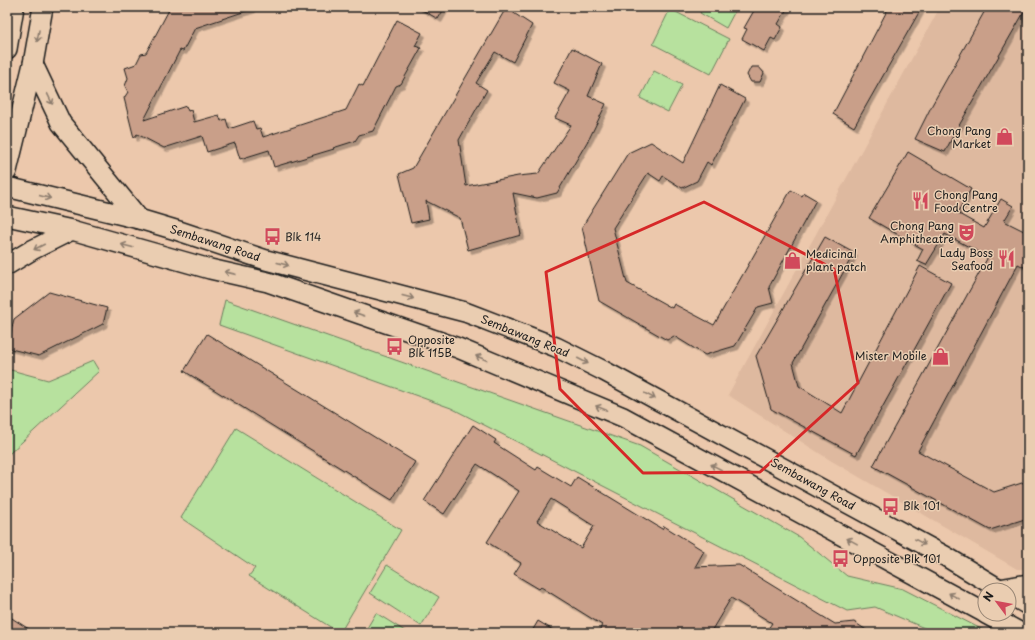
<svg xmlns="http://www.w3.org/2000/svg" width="1035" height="640" viewBox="0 0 1035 640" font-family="'Playpen Sans',sans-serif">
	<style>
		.built { fill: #deb99f }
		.green { fill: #b7e19e; stroke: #6a7e5d }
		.building { fill: #c99f89; stroke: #1c1c1c; fill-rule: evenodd; filter: url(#shadow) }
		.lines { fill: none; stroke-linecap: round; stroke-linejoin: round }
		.major-casing { stroke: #1c1c1c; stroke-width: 22 }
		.major { stroke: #eacdb1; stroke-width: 19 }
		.oneway { stroke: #8d7d6e }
		.marked { fill: none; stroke: #d62828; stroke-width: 3; stroke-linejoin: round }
		.labels { text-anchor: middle; stroke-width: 3; stroke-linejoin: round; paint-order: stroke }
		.poi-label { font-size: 11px; fill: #1c1c1c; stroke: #eacdb1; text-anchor: start }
		.street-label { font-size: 11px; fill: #1c1c1c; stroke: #eacdb1 }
	</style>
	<defs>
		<filter id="shadow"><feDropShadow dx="3.5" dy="3.5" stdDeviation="0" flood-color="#0004"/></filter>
	</defs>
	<rect width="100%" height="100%" fill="#ecc8ac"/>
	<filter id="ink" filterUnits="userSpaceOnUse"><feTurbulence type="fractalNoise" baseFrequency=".025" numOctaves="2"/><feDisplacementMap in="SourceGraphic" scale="8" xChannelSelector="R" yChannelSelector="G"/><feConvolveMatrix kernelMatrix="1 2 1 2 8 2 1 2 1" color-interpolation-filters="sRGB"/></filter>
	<g filter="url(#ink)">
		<path class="built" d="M940 7H1028V569H1017L830 460 728 395Z"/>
		<g class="green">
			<path d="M703 7H728L735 11 726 28 700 13Z"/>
			<path d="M670 9 729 39 711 74 653 44Z"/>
			<path d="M654 71 682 85 668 112 640 98Z"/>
			<path d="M225 300 640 446 799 537 847 576 903 589 989 633H936L875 607 847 611 451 408 219 325Z"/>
			<path d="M93 361 99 371 10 453 7 457V369L48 380Z"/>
			<path d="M236 428 401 530 340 633 249 576 255 568 181 518Z"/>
			<path d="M387 565 439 597 421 626 370 593Z"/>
			<path d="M376 613 408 633H364Z"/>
		</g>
		<g class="building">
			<path d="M174 7H252V9L195 28 183 51 180 50 144 120 186 106 188 111 191 110 194 122 219 115 221 121 226 119 229 129 253 121 256 129 260 128 263 137 346 110 359 84 363 86 397 20 422 33 415 46 421 48 401 84 396 86 373 131 359 135 355 141 333 148 334 149 274 167 269 150 240 159 235 143 207 152 202 136 164 148 137 134 134 138 124 98 128 92 125 86 128 78 125 68 136 64 141 54 146 53 170 8Z"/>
			<path d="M417 7H445L438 19Z"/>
			<path d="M756 7H788L778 24 782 27 775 40 771 38 764 51 742 39 747 29 744 28Z"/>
			<path d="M889 7H922L854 127 833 114Z"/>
			<path d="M987 7H1027L953 136 945 152 915 139 932 105Z"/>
			<path d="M506 8 532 25 513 62 495 52 476 83 487 90 459 140 466 186 518 176 538 174 571 125 555 118 570 91 554 83 572 48 602 64 588 96 606 104 590 137 557 193 537 198 513 193 521 235 468 250 460 218 426 201 429 219 411 223 399 174 413 168Z"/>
			<path d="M751 67H759L764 73 760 82H751L747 75Z"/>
			<path d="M720 85 745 99 711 165 707 162 697 181 682 188 663 176 660 181 648 173 613 228 627 283 672 308 674 304 714 325 791 190 802 196 804 193 816 200 769 287 773 303 758 307 735 346 705 355 674 336 667 340 599 301 582 227 628 153 651 142 683 163Z"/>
			<path d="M908 152 971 189 957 213 984 228 1001 199 1013 206 1004 221 1028 233V269L1018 264 918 451 994 492 1028 481V518L990 530 873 466 988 257 945 234 926 265 917 261 923 249 869 218Z"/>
			<path d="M825 237 854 253 793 363 799 386 842 413 920 266 951 283 856 455 771 409 756 356Z"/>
			<path d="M49 292 107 308 103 324 39 356 7 348 14 319Z"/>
			<path d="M207 334 415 462 392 500 184 371Z"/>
			<path d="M473 425 496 440 494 443 536 470 538 467 571 487 577 477 662 529 664 526 704 551 695 567 739 565 835 624 854 622 871 633H765L772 623 731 598 710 633H606L600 629 602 625 541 587 539 589 514 574 521 563 487 542 519 491 477 464 444 514 424 501ZM551 499 594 526 581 548 537 521Z"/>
			<path d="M7 615 35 633H7Z"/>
			<path d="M538 621 558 633H531Z"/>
		</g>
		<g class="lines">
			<defs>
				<g id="major">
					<path d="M7 49 14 7"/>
					<path d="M33 64 61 123 139 219"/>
					<path d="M7 171 33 64 43 7"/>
					<path d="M7 187 139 219 179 231 266 260 465 312 556 347 604 371 945 556 1001 590"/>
					<path d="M7 216 72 230 210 269 268 282 458 348 623 417 985 613"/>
					<path d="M7 265 32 250 72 230"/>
					<path d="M999 589 1028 584"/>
					<path d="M1009 594 1028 605"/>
					<path d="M986 614 1021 633"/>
				</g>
			</defs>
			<use href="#major" class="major-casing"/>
			<use href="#major" class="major"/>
		</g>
		<defs><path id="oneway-shaft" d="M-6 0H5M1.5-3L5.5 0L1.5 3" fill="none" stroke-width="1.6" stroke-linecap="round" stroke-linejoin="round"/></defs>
		<g class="oneway">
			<use href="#oneway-shaft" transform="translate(38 36) rotate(100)"/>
			<use href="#oneway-shaft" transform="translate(50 99) rotate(64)"/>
			<use href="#oneway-shaft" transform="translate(45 197) rotate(14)"/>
			<use href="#oneway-shaft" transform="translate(127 246) rotate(-165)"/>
			<use href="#oneway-shaft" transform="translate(39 247) rotate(153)"/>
			<use href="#oneway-shaft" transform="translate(283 264) rotate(15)"/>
			<use href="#oneway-shaft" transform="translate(230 273) rotate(-167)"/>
			<use href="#oneway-shaft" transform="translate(408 297) rotate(15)"/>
			<use href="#oneway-shaft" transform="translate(359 314) rotate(-161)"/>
			<use href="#oneway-shaft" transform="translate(481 358) rotate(-157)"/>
			<use href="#oneway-shaft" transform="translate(583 361) rotate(27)"/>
			<use href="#oneway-shaft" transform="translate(650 396) rotate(28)"/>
			<use href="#oneway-shaft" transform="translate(601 408) rotate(-158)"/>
			<use href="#oneway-shaft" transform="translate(716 467) rotate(-152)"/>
			<use href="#oneway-shaft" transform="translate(852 541) rotate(-151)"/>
			<use href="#oneway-shaft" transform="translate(920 542) rotate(29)"/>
			<use href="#oneway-shaft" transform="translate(954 596) rotate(-151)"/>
		</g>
	</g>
	<path class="marked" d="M704 202 834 269 858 383 760 472 643 473 560 389 546 272Z"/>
	<defs>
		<symbol id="shop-bare" viewBox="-9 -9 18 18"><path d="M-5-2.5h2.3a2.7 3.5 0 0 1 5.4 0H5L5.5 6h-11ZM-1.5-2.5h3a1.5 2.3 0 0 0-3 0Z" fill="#d1495b" stroke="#eacdb1" stroke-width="2.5" paint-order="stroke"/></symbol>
		<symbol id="restaurant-bare" viewBox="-9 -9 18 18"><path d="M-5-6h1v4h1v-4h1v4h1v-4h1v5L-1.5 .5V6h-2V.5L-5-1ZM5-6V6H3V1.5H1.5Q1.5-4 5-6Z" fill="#d1495b" stroke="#eacdb1" stroke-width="2.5" paint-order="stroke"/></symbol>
		<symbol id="theatre-bare" viewBox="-9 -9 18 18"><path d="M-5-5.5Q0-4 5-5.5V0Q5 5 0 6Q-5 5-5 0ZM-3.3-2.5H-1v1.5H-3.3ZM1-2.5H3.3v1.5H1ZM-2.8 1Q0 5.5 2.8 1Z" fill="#d1495b" stroke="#eacdb1" stroke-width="2.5" paint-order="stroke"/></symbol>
		<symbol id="bus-bare" viewBox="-9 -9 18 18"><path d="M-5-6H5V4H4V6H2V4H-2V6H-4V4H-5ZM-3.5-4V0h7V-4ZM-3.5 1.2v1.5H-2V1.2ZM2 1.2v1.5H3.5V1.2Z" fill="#d1495b" stroke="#eacdb1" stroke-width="2.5" paint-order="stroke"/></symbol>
	</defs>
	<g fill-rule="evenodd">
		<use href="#shop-bare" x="992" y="124" width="25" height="25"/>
		<use href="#restaurant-bare" x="908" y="188" width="25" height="25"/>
		<use href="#theatre-bare" x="954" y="220" width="25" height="25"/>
		<use href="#bus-bare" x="260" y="224" width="25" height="25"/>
		<use href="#restaurant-bare" x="994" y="246" width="25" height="25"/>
		<use href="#shop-bare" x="780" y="248" width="25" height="25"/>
		<use href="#bus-bare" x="382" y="334" width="25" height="25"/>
		<use href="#shop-bare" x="928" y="344" width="25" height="25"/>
		<use href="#bus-bare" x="878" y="494" width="25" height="25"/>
		<use href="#bus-bare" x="828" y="546" width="25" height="25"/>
	</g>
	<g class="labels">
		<g class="poi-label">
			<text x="991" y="135" text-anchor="end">Chong Pang<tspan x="991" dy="13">Market</tspan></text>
			<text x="934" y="199">Chong Pang<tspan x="934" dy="13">Food Centre</tspan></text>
			<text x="954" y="230" text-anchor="end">Chong Pang<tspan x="954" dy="13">Amphitheatre</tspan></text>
			<text x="285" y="241">Blk 114</text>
			<text x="993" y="257" text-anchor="end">Lady Boss<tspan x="993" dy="13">Seafood</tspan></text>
			<text x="806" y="258">Medicinal<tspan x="806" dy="13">plant patch</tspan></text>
			<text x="408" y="344">Opposite<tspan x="408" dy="13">Blk 115B</tspan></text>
			<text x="927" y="360" text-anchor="end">Mister Mobile</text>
			<text x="903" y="510">Blk 101</text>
			<text x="853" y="563">Opposite Blk 101</text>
		</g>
		<g class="street-label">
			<text transform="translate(215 243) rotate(18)" y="4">Sembawang Road</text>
			<text transform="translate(525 336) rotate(22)" y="4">Sembawang Road</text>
			<text transform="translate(813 484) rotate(29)" y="4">Sembawang Road</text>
		</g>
	</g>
	<rect width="1035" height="640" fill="none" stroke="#eacdb1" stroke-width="24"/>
	<rect x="12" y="12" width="1011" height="616" fill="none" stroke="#1c1c1c" stroke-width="1.5" filter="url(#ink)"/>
	<g transform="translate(997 602) rotate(302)"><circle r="19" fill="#eacdb1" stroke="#988675"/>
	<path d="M0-3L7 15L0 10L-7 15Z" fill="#d1495b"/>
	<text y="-6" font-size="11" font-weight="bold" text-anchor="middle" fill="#1c1c1c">N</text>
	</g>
</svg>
